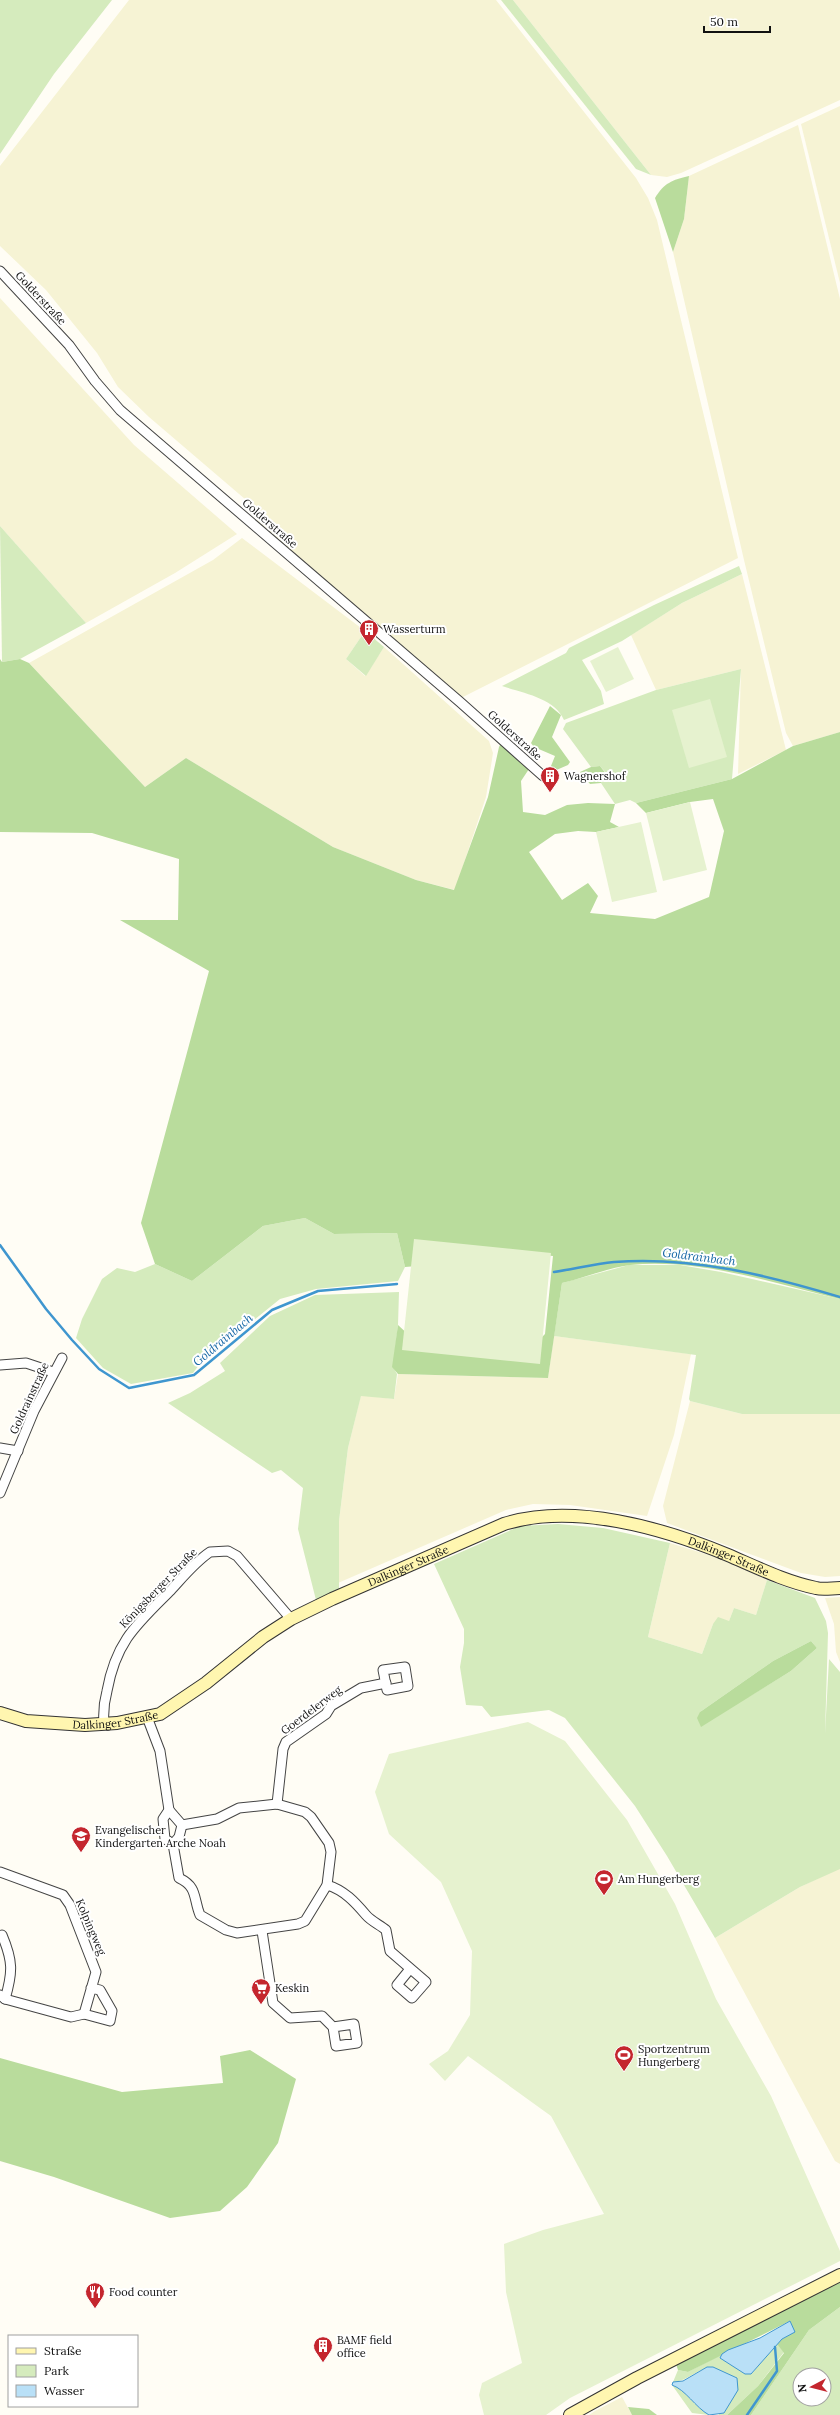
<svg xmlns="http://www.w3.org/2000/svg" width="840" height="2415" viewBox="0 0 840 2415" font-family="Lora,serif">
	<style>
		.farmland { fill: #f6f3d4 }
		.green { fill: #d5ebbd; fill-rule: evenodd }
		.forest { fill: #b9dc9c }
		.pitch { fill: #e6f2cf }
		.water { fill: #b9e0f7; stroke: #3f96cf }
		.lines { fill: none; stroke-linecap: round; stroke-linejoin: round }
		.stream { stroke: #3f96cf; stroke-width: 2.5 }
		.street-casing { stroke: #444; stroke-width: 11 }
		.secondary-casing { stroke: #333; stroke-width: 14 }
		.street { stroke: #fff; stroke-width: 9 }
		.secondary { stroke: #fff6b0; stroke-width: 12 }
		.labels { text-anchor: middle; stroke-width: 4; stroke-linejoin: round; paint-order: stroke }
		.street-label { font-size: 11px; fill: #111; stroke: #fff }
		.poi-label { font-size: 11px; fill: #111; stroke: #fff; text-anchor: start }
		.water-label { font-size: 12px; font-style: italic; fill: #1768a6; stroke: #fff }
	</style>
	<rect width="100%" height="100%" fill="#fffdf5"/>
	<g class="farmland">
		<path d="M129 0H496L636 178 648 198 657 220 738 558 461 698 256 520 260 512 149 417 118 387 97 353 46 290 0 246V166Z"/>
		<path d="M513 0H840V100L681 173 667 177 651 175Z"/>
		<path d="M840 106V283L801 124Z"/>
		<path d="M798 125 840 299V732L793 746 786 733 744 560 673 252 684 219 689 176Z"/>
		<path d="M0 298 134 445 237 534 175 573 86 623 0 526Z"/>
		<path d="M242 538 365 631 346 659 365 676 384 647 489 741 493 753 486 797 455 890 416 880 333 847 186 758 145 787 29 663 213 560Z"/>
		<path d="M742 574 786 750 738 774 741 669 656 690 631 635 682 603Z"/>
		<path d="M554 1336 691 1354 674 1435 647 1516 570 1505 533 1504 506 1510 338 1583 339 1521 348 1448 361 1395 394 1399 398 1374 548 1378Z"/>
		<path d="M690 1401 742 1414H840V1576L825 1577 801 1573 667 1523 663 1506Z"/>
		<path d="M670 1543 725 1560 767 1580 756 1615 734 1608 729 1621 713 1624 702 1654 648 1637Z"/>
		<path d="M840 1597V1662L836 1652 834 1624 825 1598Z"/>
		<path d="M840 1868V2164L835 2161 829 2150 715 1938 800 1887Z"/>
		<path d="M622 2397 632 2415H589L595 2411Z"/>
	</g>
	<g class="green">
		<path d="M0 0H112L54 74 0 154Z"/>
		<path d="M501 0H513L651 175 636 169Z"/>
		<path d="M0 526 86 623 20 659 2 662Z"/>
		<path d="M739 566 742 574 682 603 622 641 582 660 601 691 604 704 564 720C555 698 523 693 502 686L566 653 569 648 654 605Z"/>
		<path d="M365 631 384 647 366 676 346 659Z"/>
		<path d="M741 669 732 779 636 803 630 800 615 804 601 783 607 774 600 766 591 767 563 729 566 723 656 690Z"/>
		<path d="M305 1218 334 1234 397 1233 405 1267 398 1281 316 1289 280 1299 229 1340 217 1341 193 1373 131 1384 103 1368 76 1338 82 1319 102 1279 117 1268 135 1272 155 1264 192 1281 263 1226Z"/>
		<path d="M629 1265H680L721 1272 840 1299V1414H742L690 1401 689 1399 696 1355 554 1336 562 1283Z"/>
		<path d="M399 1292 398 1325 393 1367 397 1374 394 1399 361 1396 348 1448 339 1521V1590L316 1600 298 1529 303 1488 281 1470 272 1473 168 1403 190 1393 225 1371 220 1363 270 1316 315 1295Z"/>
		<path d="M558 1524 603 1528 670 1543 648 1637 702 1654 713 1624 718 1617 729 1621 734 1608 756 1615 767 1580 815 1598 826 1621 828 1633 825 1734 829 1659 840 1672V1869L800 1887 715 1938 667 1856 635 1806 565 1718 549 1710 491 1717 482 1706 466 1705 460 1667 464 1643V1629L434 1564 520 1526ZM811 1641 817 1648 791 1671 750 1696 700 1712 773 1661Z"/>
		<path d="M840 2307V2415H751L809 2330ZM800 2375H824V2399H800Z"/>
		<path d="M777 2344 784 2352 758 2386 727 2415H717H719L713 2367C697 2368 689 2381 673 2382L678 2370 688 2372 722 2354 720 2358 746 2374H751Z"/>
		<path d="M672 2385C686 2390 695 2407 709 2415L692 2413Z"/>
	</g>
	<g class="forest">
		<path d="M689 176 684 219 673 252 655 198C664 183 672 180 689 176Z"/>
		<path d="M0 659 2 662 20 659 29 663 145 787 186 758 333 847 416 880 454 890 488 797 499 747 502 741 531 766 521 781 523 812 545 815 567 805 588 803 615 804 610 822 619 827 596 832 578 831 555 834 529 852 562 900 588 883 598 896 590 913 655 919 709 897 724 831 713 799 690 802 646 813 636 803 732 779 793 746 840 732V1299C773 1283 700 1258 630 1265 608 1268 584 1278 562 1283L548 1378 398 1374 392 1367 398 1325 412 1338 533 1346 545 1334 553 1256 420 1245 417 1266 405 1267 397 1233 334 1234 305 1218 263 1226 192 1281 155 1264 141 1223 209 971 120 920H178L179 859 92 833 0 832Z"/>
		<path d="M550 706 561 715 552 737 570 762 568 765 554 771 551 766 555 756 534 747 531 743Z"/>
		<path d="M600 766 607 775 601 783 590 784 580 772 591 767Z"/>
		<path d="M811 1641 817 1648 791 1671 701 1727 697 1718 700 1712 773 1661Z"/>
		<path d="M250 2050 296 2079 278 2143 247 2187 220 2211 170 2218 54 2177 0 2161V2058L122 2092 223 2083 220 2056Z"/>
		<path d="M840 2280V2307L809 2330 751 2415H727L758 2386 784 2353 777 2344 782 2339 794 2332 790 2321 688 2372 678 2370 676 2364Z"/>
		<path d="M628 2407 649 2409 657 2415H632Z"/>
	</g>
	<g class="pitch">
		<path d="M618 647 634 679 606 692 590 661Z"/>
		<path d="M710 699 727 757 689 768 672 710Z"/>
		<path d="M690 802 707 870 663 881 646 813Z"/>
		<path d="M641 822 657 892 612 902 596 832Z"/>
		<path d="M414 1239 551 1253 540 1364 402 1350Z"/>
		<path d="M528 1722 565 1741 627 1820 675 1904 716 1999 771 2096 840 2251V2261L570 2398 546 2415H484L479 2395 482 2383 522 2363 506 2292 504 2244 543 2230 604 2214 551 2116 468 2056 445 2081 429 2064 448 2051 470 2015 472 1951 441 1882 389 1834 375 1792 389 1754Z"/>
	</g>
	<g class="water">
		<path d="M790 2321 795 2332 782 2339 751 2374H745L720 2358 722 2354 728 2350 760 2338Z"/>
		<path d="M707 2367H713L737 2378 738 2390 724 2413 709 2415C695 2407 686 2390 672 2385L673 2382 683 2381Z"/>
	</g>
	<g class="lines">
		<g class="stream">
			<path d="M0 1245 46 1309 72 1340 99 1369 129 1388 194 1375 272 1310 318 1291 397 1284"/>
			<path d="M554 1272C574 1269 594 1264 614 1262 691 1256 767 1275 840 1297"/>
			<path d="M747 2415 777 2371 775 2347"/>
		</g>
		<defs>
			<g id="street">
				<path d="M0 271 69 345 95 381 120 410 460 702 543 776"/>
				<path d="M0 1365 26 1363 53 1372"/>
				<path d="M0 1448 18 1451"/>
				<path d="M0 1493 34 1411 62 1358"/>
				<path d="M405 1667 408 1686 387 1690 383 1670Z"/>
				<path d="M147 1717 160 1751 169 1810"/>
				<path d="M104 1724C103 1712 104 1702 107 1691 116 1641 137 1624 171 1590 183 1577 195 1562 210 1552L228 1551 237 1556 291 1619"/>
				<path d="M277 1804 283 1749 286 1742 326 1714 331 1706 361 1688 386 1683"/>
				<path d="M169 1810 182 1825 179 1837 173 1844 165 1839 163 1819Z"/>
				<path d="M173 1844 179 1878C198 1887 193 1898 200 1915L226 1930 237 1933 298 1924 305 1921 327 1885 331 1852 329 1843 311 1817 305 1812 277 1804 239 1808 217 1819 182 1825"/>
				<path d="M0 1872 63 1895 70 1905 96 1972 84 2014 110 2021 112 2011 100 1990 91 1988"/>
				<path d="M327 1885C344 1890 355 1902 366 1915 371 1921 380 1925 386 1930L390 1951 426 1982 412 1998 397 1985 410 1969"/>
				<path d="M262 1931 273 2003 290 2018 322 2016 333 2027 336 2046 357 2043 354 2024 333 2027"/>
				<path d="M2 1935C13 1961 13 1972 5 1999"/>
				<path d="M0 1995 5 1999 71 2017 84 2014"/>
			</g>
			<g id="secondary">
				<path id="s1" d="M0 1713 26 1721 85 1725 117 1723 160 1714 206 1683 263 1637 291 1619 332 1599 504 1524C573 1502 663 1528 728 1555 756 1567 786 1582 816 1588 823 1590 832 1588 840 1588"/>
				<path d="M570 2415 637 2378 840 2275"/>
			</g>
		</defs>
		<use href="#street" class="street-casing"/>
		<use href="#secondary" class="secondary-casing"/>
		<use href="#street" class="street"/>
		<use href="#secondary" class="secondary"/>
	</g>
	<defs>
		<symbol id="building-pin" viewBox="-11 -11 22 30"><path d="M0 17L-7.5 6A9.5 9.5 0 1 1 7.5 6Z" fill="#c4262e" stroke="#fff"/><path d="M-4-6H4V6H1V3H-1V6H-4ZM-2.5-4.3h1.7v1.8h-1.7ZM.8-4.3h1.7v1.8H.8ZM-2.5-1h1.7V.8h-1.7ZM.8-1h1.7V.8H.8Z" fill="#fff"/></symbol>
		<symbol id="school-pin" viewBox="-11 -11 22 30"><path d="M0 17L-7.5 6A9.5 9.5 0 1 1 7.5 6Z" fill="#c4262e" stroke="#fff"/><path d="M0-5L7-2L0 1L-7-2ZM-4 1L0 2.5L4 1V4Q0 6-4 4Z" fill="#fff"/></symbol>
		<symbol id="stadium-pin" viewBox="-11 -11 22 30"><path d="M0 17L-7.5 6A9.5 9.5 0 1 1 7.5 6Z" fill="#c4262e" stroke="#fff"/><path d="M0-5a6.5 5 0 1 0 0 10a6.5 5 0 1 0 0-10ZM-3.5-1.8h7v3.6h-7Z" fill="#fff"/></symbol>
		<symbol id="supermarket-pin" viewBox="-11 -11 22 30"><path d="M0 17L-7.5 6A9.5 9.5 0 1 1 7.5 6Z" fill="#c4262e" stroke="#fff"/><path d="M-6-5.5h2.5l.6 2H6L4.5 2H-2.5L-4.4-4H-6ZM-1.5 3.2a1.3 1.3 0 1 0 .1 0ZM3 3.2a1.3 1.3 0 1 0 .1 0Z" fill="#fff"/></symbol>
		<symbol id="restaurant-pin" viewBox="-11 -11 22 30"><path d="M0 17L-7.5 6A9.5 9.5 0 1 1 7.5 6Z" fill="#c4262e" stroke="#fff"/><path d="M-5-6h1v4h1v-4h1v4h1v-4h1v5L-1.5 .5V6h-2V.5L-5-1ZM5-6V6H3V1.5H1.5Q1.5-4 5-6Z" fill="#fff"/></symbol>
	</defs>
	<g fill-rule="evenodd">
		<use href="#building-pin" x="358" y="618" width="22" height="30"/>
		<use href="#building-pin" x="539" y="765" width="22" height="30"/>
		<use href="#school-pin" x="70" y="1825" width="22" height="30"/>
		<use href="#stadium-pin" x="593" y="1868" width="22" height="30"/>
		<use href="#supermarket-pin" x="250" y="1977" width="22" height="30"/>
		<use href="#stadium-pin" x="613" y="2044" width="22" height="30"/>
		<use href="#restaurant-pin" x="84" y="2281" width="22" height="30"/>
		<use href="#building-pin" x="312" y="2335" width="22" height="30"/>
	</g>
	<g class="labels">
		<g class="street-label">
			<text transform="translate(41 298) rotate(47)" y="4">Golderstraße</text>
			<text transform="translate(270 523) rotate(41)" y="4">Golderstraße</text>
			<text transform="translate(515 735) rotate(42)" y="4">Golderstraße</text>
			<text transform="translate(29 1398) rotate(-65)" y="4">Goldrainstraße</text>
			<text dy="4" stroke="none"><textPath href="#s1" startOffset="789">Dalkinger Straße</textPath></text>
			<text dy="4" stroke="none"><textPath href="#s1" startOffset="453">Dalkinger Straße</textPath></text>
			<text transform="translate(158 1588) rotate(-46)" y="4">Königsberger Straße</text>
			<text transform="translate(311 1710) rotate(-37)" y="4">Goerdelerweg</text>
			<text dy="4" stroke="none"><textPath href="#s1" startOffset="117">Dalkinger Straße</textPath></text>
			<text transform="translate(91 1927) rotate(67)" y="4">Kolpingweg</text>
		</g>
		<g class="poi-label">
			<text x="383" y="633">Wasserturm</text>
			<text x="564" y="780">Wagnershof</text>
			<text x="95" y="1834">Evangelischer<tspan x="95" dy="13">Kindergarten Arche Noah</tspan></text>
			<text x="618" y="1883">Am Hungerberg</text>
			<text x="275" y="1992">Keskin</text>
			<text x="638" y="2053">Sportzentrum<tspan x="638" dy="13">Hungerberg</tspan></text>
			<text x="109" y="2296">Food counter</text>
			<text x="337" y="2344">BAMF field<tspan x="337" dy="13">office</tspan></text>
		</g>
		<g class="water-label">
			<text transform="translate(699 1257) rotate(7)" y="4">Goldrainbach</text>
			<text transform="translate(223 1340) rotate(-40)" y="4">Goldrainbach</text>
		</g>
	</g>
	<rect x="8" y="2335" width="130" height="72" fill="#ffffff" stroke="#a0a0a0"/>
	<rect x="16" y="2348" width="20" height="6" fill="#fff6b0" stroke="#a0a0a0"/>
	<text x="44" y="2355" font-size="12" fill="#111111">Straße</text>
	<rect x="16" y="2365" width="20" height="12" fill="#d5ebbd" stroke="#a0a0a0"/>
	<text x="44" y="2375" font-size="12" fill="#111111">Park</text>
	<rect x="16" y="2385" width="20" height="12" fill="#b9e0f7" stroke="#a0a0a0"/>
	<text x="44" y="2395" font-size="12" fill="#111111">Wasser</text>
	<g transform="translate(812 2387) rotate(263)"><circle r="19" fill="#ffffff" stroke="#a0a0a0"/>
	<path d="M0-3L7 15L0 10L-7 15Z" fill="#c4262e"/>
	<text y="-6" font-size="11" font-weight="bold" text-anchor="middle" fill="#111111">N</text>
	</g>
	<path d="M704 26v6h66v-6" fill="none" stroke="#111111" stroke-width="2"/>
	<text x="710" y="26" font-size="12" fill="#111111" stroke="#ffffff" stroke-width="3" paint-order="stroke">50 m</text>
</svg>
